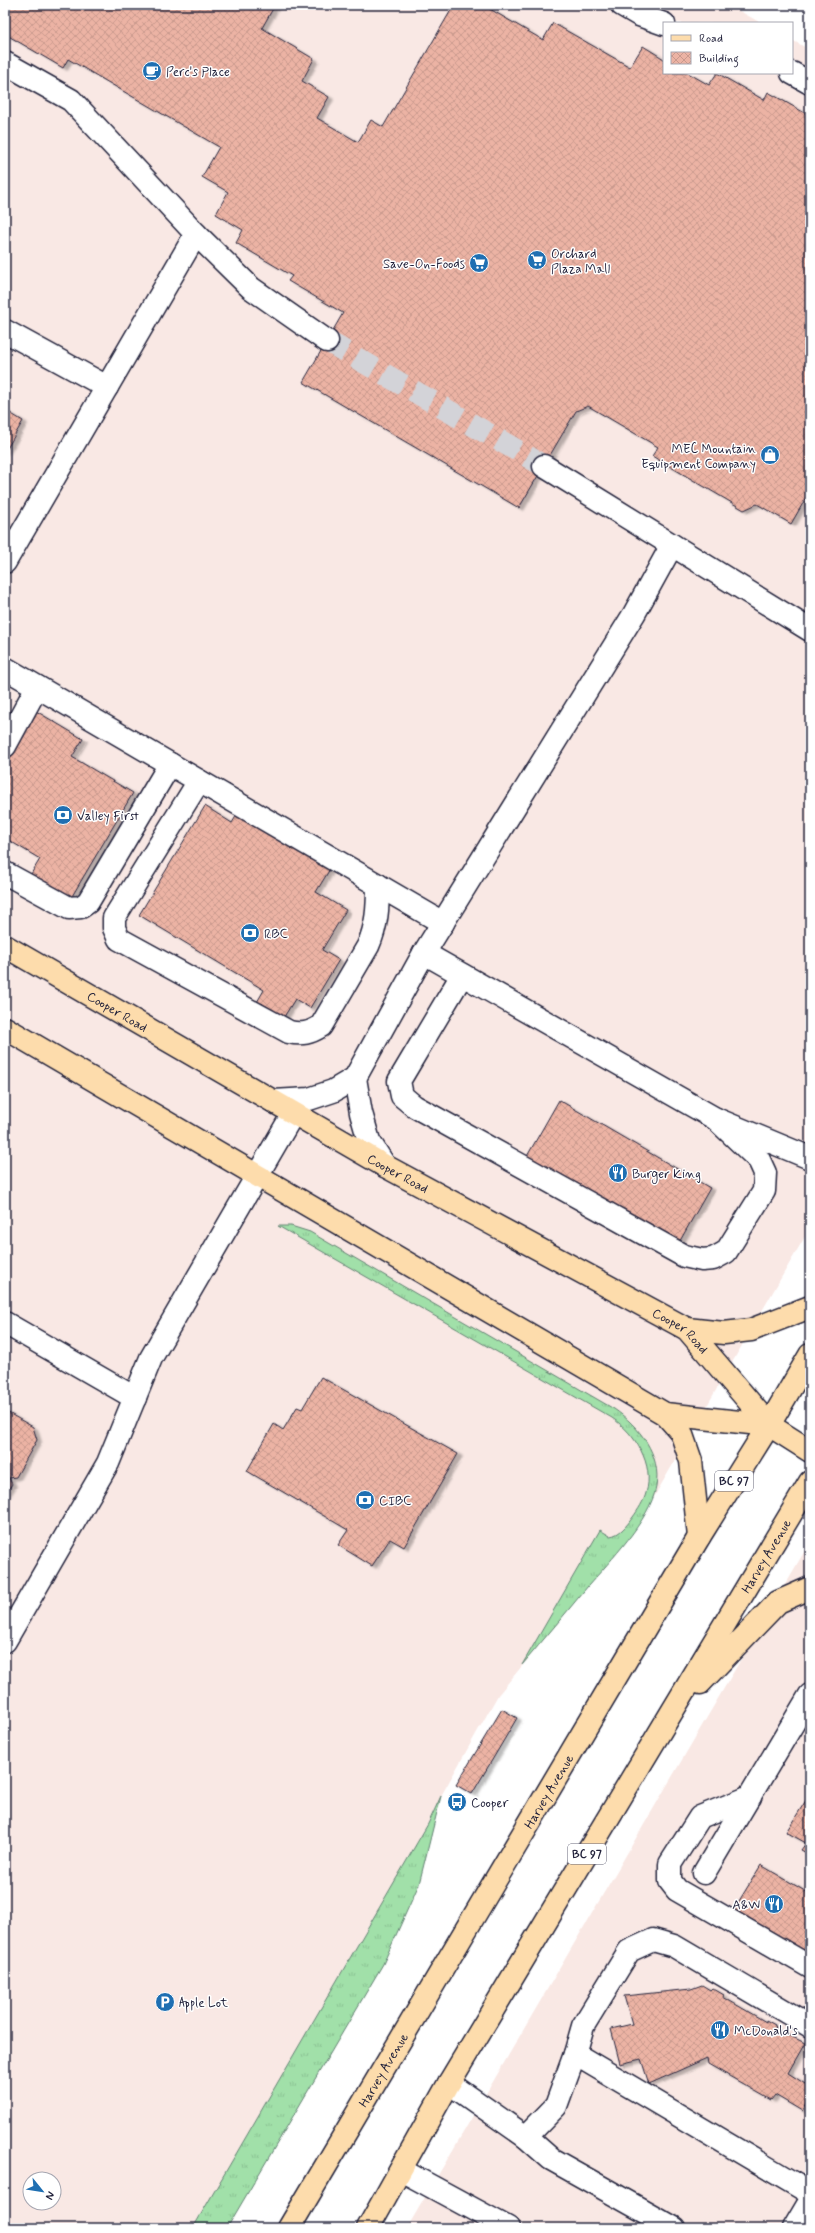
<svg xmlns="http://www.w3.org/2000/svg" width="815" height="2233" viewBox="0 0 815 2233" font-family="Mynerve,sans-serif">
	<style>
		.built { fill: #f9e8e4; fill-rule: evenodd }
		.grass { fill: url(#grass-tufts); stroke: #628172 }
		.building { fill: url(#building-cross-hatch); stroke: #22223b; filter: url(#shadow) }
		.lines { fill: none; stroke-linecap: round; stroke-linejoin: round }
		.minor-tunnel { stroke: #d3d3d8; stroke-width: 22; stroke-dasharray: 22 11; stroke-linecap: butt }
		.minor-casing { stroke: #22223b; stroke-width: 25 }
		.major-casing { stroke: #22223b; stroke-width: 25 }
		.highway-casing { stroke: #22223b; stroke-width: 25 }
		.minor { stroke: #fff; stroke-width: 22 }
		.major { stroke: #fddcac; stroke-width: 22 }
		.highway { stroke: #fddcac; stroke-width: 22 }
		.labels { text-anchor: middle; stroke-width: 3; stroke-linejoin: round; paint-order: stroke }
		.shield { fill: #fff; stroke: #646476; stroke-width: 1 }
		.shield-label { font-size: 12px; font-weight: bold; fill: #22223b }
		.poi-label { font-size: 13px; fill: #22223b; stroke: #fff; text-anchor: start }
		.street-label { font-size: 13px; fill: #22223b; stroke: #fff }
	</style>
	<defs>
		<pattern id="grass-tufts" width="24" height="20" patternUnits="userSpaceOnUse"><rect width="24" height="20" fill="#a1e0a9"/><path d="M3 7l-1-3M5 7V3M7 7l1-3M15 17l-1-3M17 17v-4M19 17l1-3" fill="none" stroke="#8ac092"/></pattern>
		<pattern id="building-cross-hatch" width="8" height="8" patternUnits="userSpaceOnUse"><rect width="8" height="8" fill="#ecb3a4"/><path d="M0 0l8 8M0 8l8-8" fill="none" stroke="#ca9a8e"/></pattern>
		<filter id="shadow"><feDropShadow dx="4.5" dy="2.5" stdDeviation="1" flood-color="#0004"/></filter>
	</defs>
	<rect width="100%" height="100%" fill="#fff"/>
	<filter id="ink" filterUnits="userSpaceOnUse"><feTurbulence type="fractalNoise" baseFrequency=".025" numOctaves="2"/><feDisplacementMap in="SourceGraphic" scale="8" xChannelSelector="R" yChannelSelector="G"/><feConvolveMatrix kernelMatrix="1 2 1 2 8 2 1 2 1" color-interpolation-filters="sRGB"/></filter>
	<g filter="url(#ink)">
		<g class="built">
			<path d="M5 5H729L761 23H664V73H792V40L810 50V1228L636 1528 498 1695 441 1796 419 1884 383 1964 227 2228H5ZM30 2179H54V2203H30Z"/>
			<path d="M810 1542V2228H407Z"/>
		</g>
		<g class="grass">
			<path d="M278 1226H291L310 1232 614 1409C639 1426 662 1455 656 1487 650 1520 610 1561 588 1586 566 1613 544 1639 522 1665L600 1530 610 1536C620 1535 627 1525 633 1517 638 1510 644 1501 646 1493 655 1465 635 1433 612 1418Z"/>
			<path d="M441 1796 419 1884 383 1964 227 2228H193L428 1824Z"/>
		</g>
		<g class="building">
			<path d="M5 5H275L262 28 314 59 302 81 329 97 317 118 358 142 371 120 383 127 454 5H483L543 40 553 23 630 67 643 46 664 59V73H688L709 85 717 73 764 100 768 92 810 116V491L791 524 757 504 744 510 652 456 658 447 588 406 576 411 519 508 303 382 343 313 288 281 292 276 236 243 243 230 216 214 228 192 202 177 219 147 68 59 63 68 5 34Z"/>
			<path d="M5 410 23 421 5 452Z"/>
			<path d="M36 711 83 739 72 757 133 793 68 903 28 879 40 859 5 838V763Z"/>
			<path d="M205 806 232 823 238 813 330 869 316 892 346 910 322 950 339 960 310 1008 295 999 279 1025 253 1009 264 990 139 915Z"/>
			<path d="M559 1100 710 1188 677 1246 526 1158Z"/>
			<path d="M321 1377 458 1454 404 1547 390 1539 372 1566 338 1545 348 1530 247 1471 274 1424 283 1430 297 1407 302 1409Z"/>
			<path d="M5 1411 33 1427 37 1440 16 1477 9 1478 12 1484 5 1495Z"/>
			<path d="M502 1709 517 1718 472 1794 456 1785Z"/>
			<path d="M810 1794V1855L801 1850 806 1843 786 1832Z"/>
			<path d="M761 1865 810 1894V1960L731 1914Z"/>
			<path d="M702 1985 710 1990 712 1988 724 1995 723 1997 766 2022V2020L775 2025 774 2028 805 2043 788 2073 810 2087V2097L802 2111 775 2095 771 2100 708 2064 707 2058 649 2084 641 2059 620 2064 611 2029 632 2024 624 1996 691 1989Z"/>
		</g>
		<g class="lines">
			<path class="minor-tunnel" d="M327 341 544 466"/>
			<defs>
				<g id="minor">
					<path d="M622 5 639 15 664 24"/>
					<path d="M5 63 71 100 196 234"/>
					<path d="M792 73 810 83"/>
					<path d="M5 331 107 387"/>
					<path d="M544 466 810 630"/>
					<path d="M5 562 196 234 251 288 327 341"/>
					<path d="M5 668 443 923"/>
					<path d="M5 746 37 687"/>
					<path d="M199 781 114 918V928L119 939 289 1032C302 1035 310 1033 321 1026L368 946C377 926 378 907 378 885"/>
					<path d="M5 873 69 908 81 907 88 902 170 764"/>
					<path d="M424 953 716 1119 810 1158"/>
					<path d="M462 975 399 1081 402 1096 414 1106 684 1256 702 1260 713 1259 726 1252 764 1191 765 1173 759 1160 716 1119"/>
					<path d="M355 1078 361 1113 369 1141 385 1166"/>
					<path d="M273 1101 309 1099 333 1091 355 1078 424 953 634 614 672 545"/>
					<path d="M5 1323 135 1398"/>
					<path d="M5 1641 108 1463 151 1358 294 1112"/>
					<path d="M750 1797 700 1817 670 1864V1881L677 1890 810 1967"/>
					<path d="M704 1873 810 1695"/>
					<path d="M575 2054 583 2026 629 1951 653 1940 674 1946 810 2026"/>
					<path d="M449 2083 526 2137 551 2159 674 2228"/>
					<path d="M526 2137 556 2106 575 2054 810 2193"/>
					<path d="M401 2170 508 2228"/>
					<path d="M794 2228 810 2201"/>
				</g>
				<g id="major">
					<path id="s1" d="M5 946 385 1166 687 1329 769 1425 810 1451"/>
					<path d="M5 1028 665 1414 769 1425"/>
				</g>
				<g id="highway">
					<path d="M687 1329 724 1333 751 1330 810 1307"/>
					<path d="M665 1414 681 1432 691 1461 699 1537"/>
					<path d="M700 1683 778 1602 810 1588"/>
					<path id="s2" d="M289 2228 699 1537 769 1425 810 1355"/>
					<path id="s3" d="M368 2228 449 2083 810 1482"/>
				</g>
			</defs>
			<use href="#minor" class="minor-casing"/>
			<use href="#major" class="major-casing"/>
			<use href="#highway" class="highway-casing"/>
			<use href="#minor" class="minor"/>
			<use href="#major" class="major"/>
			<use href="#highway" class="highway"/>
		</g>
	</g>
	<defs>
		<symbol id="cafe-disc" viewBox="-11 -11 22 22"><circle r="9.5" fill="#1f6fb2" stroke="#fff"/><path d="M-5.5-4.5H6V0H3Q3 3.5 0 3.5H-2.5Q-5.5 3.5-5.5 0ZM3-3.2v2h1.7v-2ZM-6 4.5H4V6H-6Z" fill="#fff"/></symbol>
		<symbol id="supermarket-disc" viewBox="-11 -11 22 22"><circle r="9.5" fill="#1f6fb2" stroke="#fff"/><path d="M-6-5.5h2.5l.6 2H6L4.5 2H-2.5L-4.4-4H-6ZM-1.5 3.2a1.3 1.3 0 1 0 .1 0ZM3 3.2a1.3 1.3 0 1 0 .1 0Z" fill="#fff"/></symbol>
		<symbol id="shop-disc" viewBox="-11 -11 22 22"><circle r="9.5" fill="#1f6fb2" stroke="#fff"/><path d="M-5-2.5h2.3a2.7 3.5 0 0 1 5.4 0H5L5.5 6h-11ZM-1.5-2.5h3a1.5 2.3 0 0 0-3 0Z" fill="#fff"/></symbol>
		<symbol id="bank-disc" viewBox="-11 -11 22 22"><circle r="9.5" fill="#1f6fb2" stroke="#fff"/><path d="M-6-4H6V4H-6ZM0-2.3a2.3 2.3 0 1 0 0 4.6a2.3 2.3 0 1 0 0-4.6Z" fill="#fff"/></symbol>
		<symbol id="restaurant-disc" viewBox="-11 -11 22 22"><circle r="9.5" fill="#1f6fb2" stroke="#fff"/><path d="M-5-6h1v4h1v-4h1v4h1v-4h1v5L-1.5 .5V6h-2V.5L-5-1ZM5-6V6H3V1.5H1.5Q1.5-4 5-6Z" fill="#fff"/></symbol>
		<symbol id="bus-disc" viewBox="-11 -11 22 22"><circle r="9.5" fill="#1f6fb2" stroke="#fff"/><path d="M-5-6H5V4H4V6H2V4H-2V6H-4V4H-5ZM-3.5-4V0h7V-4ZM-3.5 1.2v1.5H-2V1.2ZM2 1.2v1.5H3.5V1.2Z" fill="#fff"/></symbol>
		<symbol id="parking-disc" viewBox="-11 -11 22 22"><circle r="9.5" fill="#1f6fb2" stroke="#fff"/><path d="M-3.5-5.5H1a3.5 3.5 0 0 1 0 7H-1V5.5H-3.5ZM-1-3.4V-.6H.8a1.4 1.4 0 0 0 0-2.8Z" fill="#fff"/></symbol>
	</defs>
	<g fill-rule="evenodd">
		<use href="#cafe-disc" x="141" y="60" width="22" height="22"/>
		<use href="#supermarket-disc" x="526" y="249" width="22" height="22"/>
		<use href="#supermarket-disc" x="468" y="252" width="22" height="22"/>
		<use href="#shop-disc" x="759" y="444" width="22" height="22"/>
		<use href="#bank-disc" x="52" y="804" width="22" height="22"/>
		<use href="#bank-disc" x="239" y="922" width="22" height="22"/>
		<use href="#restaurant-disc" x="607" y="1162" width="22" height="22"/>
		<use href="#bank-disc" x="354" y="1489" width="22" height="22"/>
		<use href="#bus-disc" x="446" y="1791" width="22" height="22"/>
		<use href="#restaurant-disc" x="763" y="1893" width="22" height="22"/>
		<use href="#parking-disc" x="154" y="1991" width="22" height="22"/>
		<use href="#restaurant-disc" x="709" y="2019" width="22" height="22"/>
	</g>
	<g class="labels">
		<g class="shield">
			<rect x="715" y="1471" width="38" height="20" rx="3"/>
			<rect x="568" y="1844" width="38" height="20" rx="3"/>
		</g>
		<g class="shield-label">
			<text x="734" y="1485">BC 97</text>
			<text x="587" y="1858">BC 97</text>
		</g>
		<g class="poi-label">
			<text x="166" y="76">Perc's Place</text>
			<text x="551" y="258">Orchard<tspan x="551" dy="15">Plaza Mall</tspan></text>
			<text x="465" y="268" text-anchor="end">Save-On-Foods</text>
			<text x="756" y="453" text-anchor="end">MEC Mountain<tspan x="756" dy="15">Equipment Company</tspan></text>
			<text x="77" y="820">Valley First</text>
			<text x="264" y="938">RBC</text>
			<text x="632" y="1178">Burger King</text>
			<text x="379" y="1505">CIBC</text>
			<text x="471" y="1807">Cooper</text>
			<text x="760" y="1909" text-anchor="end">A&amp;W</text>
			<text x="179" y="2007">Apple Lot</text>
			<text x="734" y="2035">McDonald's</text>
		</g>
		<g class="street-label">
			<text dy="5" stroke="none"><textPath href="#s1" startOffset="130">Cooper Road</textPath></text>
			<text dy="5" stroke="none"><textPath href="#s1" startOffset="454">Cooper Road</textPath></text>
			<text dy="5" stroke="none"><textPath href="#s1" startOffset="778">Cooper Road</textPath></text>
			<text dy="5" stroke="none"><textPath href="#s3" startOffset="781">Harvey Avenue</textPath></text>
			<text dy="5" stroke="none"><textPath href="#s2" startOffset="508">Harvey Avenue</textPath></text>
			<text dy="5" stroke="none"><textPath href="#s2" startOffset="184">Harvey Avenue</textPath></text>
		</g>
	</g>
	<rect width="815" height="2233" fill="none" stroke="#fff" stroke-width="20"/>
	<rect x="10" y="10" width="795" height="2213" fill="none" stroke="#22223b" stroke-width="1.5" filter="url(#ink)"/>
	<rect x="663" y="22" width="130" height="52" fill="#ffffff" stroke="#a7a7b1"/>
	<rect x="671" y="35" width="20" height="6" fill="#fddcac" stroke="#a7a7b1"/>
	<text x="699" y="42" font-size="12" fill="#22223b">Road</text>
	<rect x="671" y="52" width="20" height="12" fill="url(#building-cross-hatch)" stroke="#a7a7b1"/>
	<text x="699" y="62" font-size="12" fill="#22223b">Building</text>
	<g transform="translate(42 2191) rotate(120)"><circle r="19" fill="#ffffff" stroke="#a7a7b1"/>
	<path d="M0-3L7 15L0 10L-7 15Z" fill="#1f6fb2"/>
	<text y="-6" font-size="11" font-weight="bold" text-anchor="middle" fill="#22223b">N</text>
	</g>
</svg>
